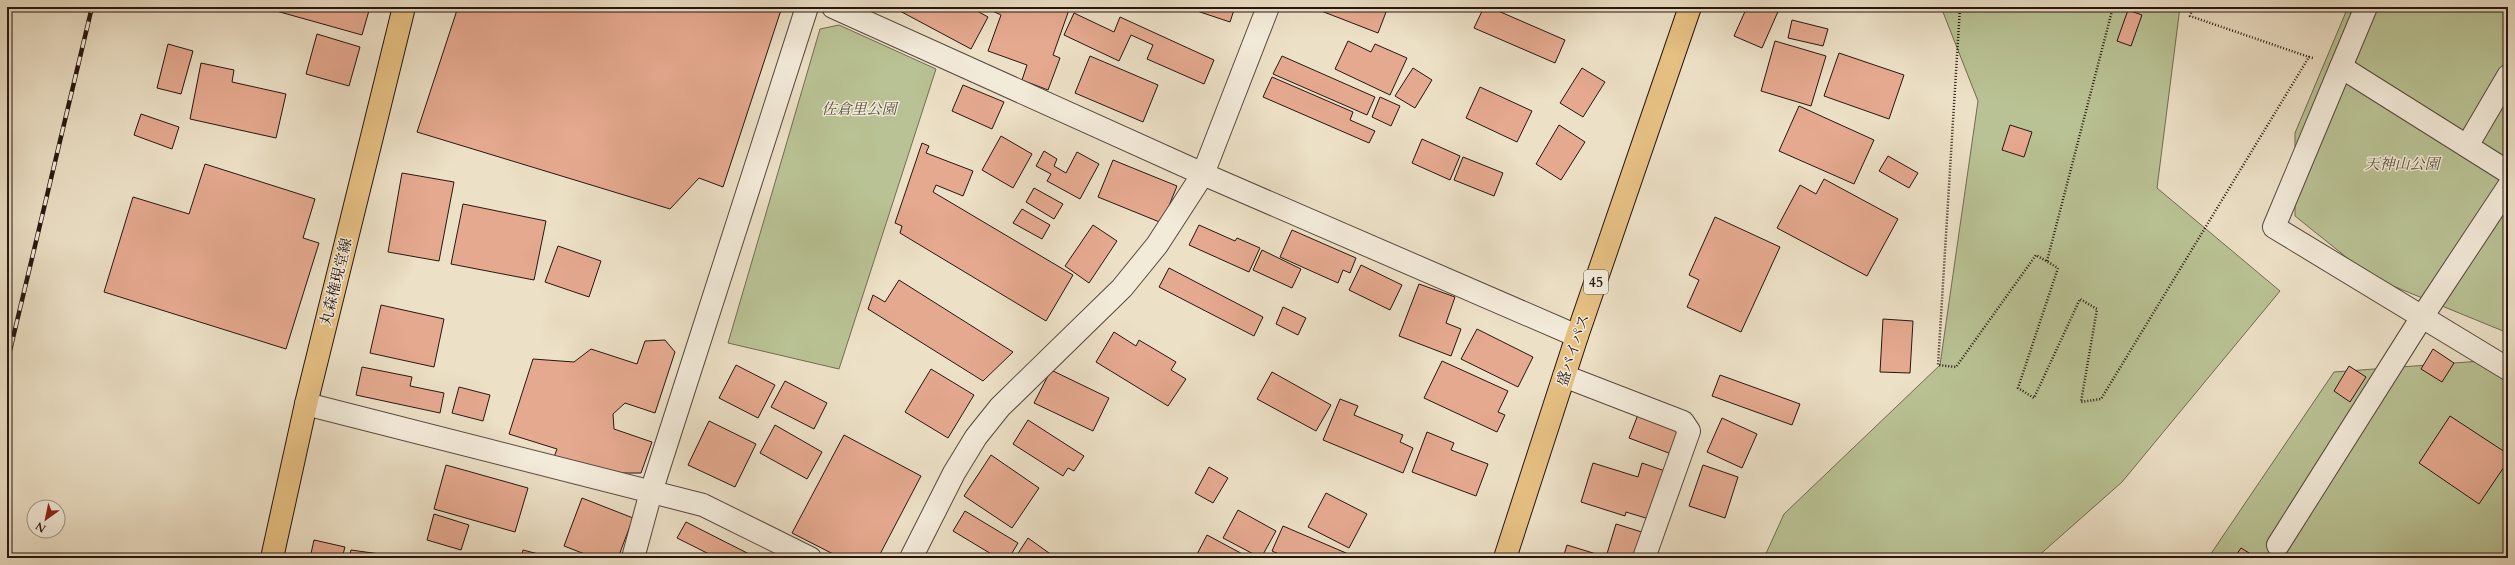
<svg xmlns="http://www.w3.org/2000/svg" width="2515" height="565" viewBox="0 0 2515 565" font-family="Cardo,'Noto Serif JP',serif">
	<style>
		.green { fill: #b9c294; stroke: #706c52 }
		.building { fill: #e5a98f; stroke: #271611 }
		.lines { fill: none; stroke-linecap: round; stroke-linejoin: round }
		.minor-casing { stroke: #58483e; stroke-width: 24 }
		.major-casing { stroke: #271611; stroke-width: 24 }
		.highway-casing { stroke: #271611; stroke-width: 24 }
		.path { stroke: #271611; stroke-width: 2.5; stroke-dasharray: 1 2; stroke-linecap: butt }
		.minor { stroke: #f3ebda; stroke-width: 22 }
		.major { stroke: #e6c083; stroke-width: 22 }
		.highway { stroke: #e6c083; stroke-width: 22 }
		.rail-casing { stroke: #271611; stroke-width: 4.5 }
		.rail { stroke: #f3ebda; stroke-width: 3; stroke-dasharray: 9; stroke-linecap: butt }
		.labels { text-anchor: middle; stroke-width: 3; stroke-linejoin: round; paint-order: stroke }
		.shield { fill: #f3ebda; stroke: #64564d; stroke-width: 1 }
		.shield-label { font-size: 14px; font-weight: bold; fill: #271611 }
		.park-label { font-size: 15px; font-style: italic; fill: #5a523f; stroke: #f3ebda }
		.street-label { font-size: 15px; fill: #271611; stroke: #f3ebda }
	</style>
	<rect width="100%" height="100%" fill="#ece0c6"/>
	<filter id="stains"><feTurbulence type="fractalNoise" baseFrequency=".005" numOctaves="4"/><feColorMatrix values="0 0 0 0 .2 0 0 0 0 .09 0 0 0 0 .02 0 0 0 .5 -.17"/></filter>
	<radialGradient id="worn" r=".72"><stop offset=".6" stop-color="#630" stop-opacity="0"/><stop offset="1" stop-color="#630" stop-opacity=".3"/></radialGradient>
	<g class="green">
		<path d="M1941 7H2180L2157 188 2280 291 2122 482 2036 558H1764L1784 514 1940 365 1978 101Z"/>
		<path d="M2348 7H2508V333L2371 277 2295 216V133Z"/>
		<path d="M839 25 936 69 839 369 728 343 820 29Z"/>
		<path d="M2508 359V558H2208L2334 372Z"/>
	</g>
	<g class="building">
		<path d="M262 7H370L362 35Z"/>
		<path d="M458 7H782L723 187 699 178 670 209 417 132Z"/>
		<path d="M900 7H970L988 17 971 49 898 10Z"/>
		<path d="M984 7H1070L1053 55 1060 58 1048 90 1022 80 1027 65 988 51 1001 15Z"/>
		<path d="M1185 7H1235L1230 22Z"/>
		<path d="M1311 7H1388L1378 33Z"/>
		<path d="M1484 7H1489L1565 40 1555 63 1474 28Z"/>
		<path d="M1747 7H1780L1762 48 1734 36Z"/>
		<path d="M2128 10 2142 15 2131 46 2117 41Z"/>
		<path d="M1074 13 1114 32 1120 17 1214 60 1204 84 1147 59 1153 45 1131 35 1119 61 1064 35Z"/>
		<path d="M1792 20 1828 29 1823 46 1788 38Z"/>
		<path d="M317 34 360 47 349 86 306 74Z"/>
		<path d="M1348 41 1371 52 1375 44 1407 58 1390 95 1335 69Z"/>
		<path d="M1775 41 1826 56 1811 106 1761 91Z"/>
		<path d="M168 44 193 51 181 94 157 88Z"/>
		<path d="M1839 53 1904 75 1889 119 1824 96Z"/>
		<path d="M1090 56 1158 85 1143 122 1075 93Z"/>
		<path d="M1282 56 1375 97 1367 115 1273 74Z"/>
		<path d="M201 63 234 70 232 82 286 94 276 138 190 119Z"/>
		<path d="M1413 68 1432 80 1415 108 1395 96Z"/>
		<path d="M1582 68 1605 82 1583 117 1560 103Z"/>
		<path d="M1272 77 1353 112 1350 120 1375 131 1369 143 1263 97Z"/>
		<path d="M963 85 1004 102 992 129 952 111Z"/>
		<path d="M1480 87 1532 111 1517 142 1466 118Z"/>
		<path d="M1380 97 1400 106 1391 126 1372 117Z"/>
		<path d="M1799 106 1874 140 1854 184 1779 151Z"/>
		<path d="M141 114 179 127 172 149 134 135Z"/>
		<path d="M1559 125 1585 142 1561 180 1536 164Z"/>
		<path d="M2010 125 2032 132 2024 157 2002 150Z"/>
		<path d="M1001 136 1032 154 1013 188 982 170Z"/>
		<path d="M1422 139 1460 156 1450 180 1412 163Z"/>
		<path d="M922 143 929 146 926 153 973 171 963 196 936 185 933 192 1073 275 1046 321 900 233 902 226 895 223Z"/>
		<path d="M1044 151 1057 159 1054 166 1066 173 1077 152 1099 164 1080 199 1047 181 1051 174 1036 166Z"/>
		<path d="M1888 156 1918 173 1909 188 1879 171Z"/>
		<path d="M1463 157 1503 173 1494 196 1454 180Z"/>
		<path d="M1113 160 1177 186 1162 223 1098 197Z"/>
		<path d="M205 164 315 199 303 238 319 243 286 349 104 292 133 197 189 214Z"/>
		<path d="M402 173 454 182 439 261 388 252Z"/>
		<path d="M1824 179 1898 219 1867 276 1777 228 1800 185 1816 194Z"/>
		<path d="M1034 188 1063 204 1054 219 1026 202Z"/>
		<path d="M463 204 546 221 534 280 451 264Z"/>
		<path d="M1022 209 1050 225 1042 239 1013 223Z"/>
		<path d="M1715 217 1780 247 1741 332 1687 307 1699 280 1689 275Z"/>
		<path d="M1093 225 1117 241 1089 283 1065 266Z"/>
		<path d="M1199 225 1235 241 1237 238 1260 248 1249 272 1189 245Z"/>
		<path d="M1292 230 1356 258 1350 273 1343 270 1338 283 1280 257Z"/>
		<path d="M558 246 601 261 589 297 545 282Z"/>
		<path d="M1262 250 1301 269 1292 288 1253 270Z"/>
		<path d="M1361 265 1402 285 1390 310 1349 290Z"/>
		<path d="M1169 268 1263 317 1254 336 1159 287Z"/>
		<path d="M899 280 1013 352 983 381 868 309 873 295 885 302Z"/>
		<path d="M1419 284 1455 297 1446 323 1461 329 1451 356 1399 336Z"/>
		<path d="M381 305 444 319 434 367 370 353Z"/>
		<path d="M1283 307 1306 318 1298 335 1276 324Z"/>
		<path d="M1883 319 1913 321 1910 373 1880 372Z"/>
		<path d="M1477 329 1533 357 1518 387 1461 359Z"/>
		<path d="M1114 332 1136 346 1139 340 1176 362 1171 370 1186 379 1168 406 1096 362Z"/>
		<path d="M665 340 675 352 655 413 625 403 613 414 614 429 652 442 641 473H604L554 457 557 449 509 434 533 359 574 362 591 349 637 364 645 341Z"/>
		<path d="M2433 349 2454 363 2442 382 2421 369Z"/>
		<path d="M1442 361 1508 391 1498 412 1505 415 1497 432 1424 398Z"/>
		<path d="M736 365 775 385 758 418 719 398Z"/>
		<path d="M2349 366 2366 377 2350 402 2334 391Z"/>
		<path d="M362 367 412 377 410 386 444 393 440 413 356 395Z"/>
		<path d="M931 369 974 395 948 438 905 412Z"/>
		<path d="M1051 370 1109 398 1093 431 1034 403Z"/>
		<path d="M1272 372 1331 405 1316 431 1257 399Z"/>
		<path d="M1720 375 1800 404 1792 425 1712 396Z"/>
		<path d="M785 381 827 403 814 429 771 407Z"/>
		<path d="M459 387 490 395 483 421 452 413Z"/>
		<path d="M1340 399 1358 406 1354 415 1403 435 1400 442 1413 448 1403 473 1323 440Z"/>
		<path d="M1639 412 1683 429 1674 455 1629 438Z"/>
		<path d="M2450 416 2508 454V461L2479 504 2419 463Z"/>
		<path d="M1722 418 1757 434 1742 468 1707 452Z"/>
		<path d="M1028 420 1084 456 1074 471 1068 468 1063 476 1013 444Z"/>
		<path d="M709 421 756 444 735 487 688 465Z"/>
		<path d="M775 425 822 452 807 479 760 453Z"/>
		<path d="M1427 432 1454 443 1451 450 1488 464 1476 496 1412 472Z"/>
		<path d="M844 435 921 476 878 558H841L792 533Z"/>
		<path d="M991 455 1039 488 1012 528 964 496Z"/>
		<path d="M1593 463 1638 477 1642 463 1665 471 1649 519 1626 512 1625 516 1581 502Z"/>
		<path d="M446 465 528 488 515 532 434 509Z"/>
		<path d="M1703 465 1738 477 1725 518 1689 506Z"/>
		<path d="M1209 467 1228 478 1213 503 1195 493Z"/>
		<path d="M1326 493 1367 514 1349 548 1308 527Z"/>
		<path d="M582 498 633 518 618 558H595L564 546Z"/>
		<path d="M1238 510 1276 531 1261 558 1223 538Z"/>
		<path d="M965 511 1018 543 1009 558H998L953 531Z"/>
		<path d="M434 514 469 525 461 550 427 540Z"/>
		<path d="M686 522 757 558H717L677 538Z"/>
		<path d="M1616 524 1645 533 1637 558H1563L1567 545 1606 557Z"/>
		<path d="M1283 526 1353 556 1352 558H1287L1272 551Z"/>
		<path d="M1207 535 1250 558H1195Z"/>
		<path d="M1028 538 1056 558H1021L1017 555Z"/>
		<path d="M314 540 345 547 342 558H310Z"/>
		<path d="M2241 548 2257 558H2234Z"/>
		<path d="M351 550 387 555V558H389H349Z"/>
		<path d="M523 550 546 556V558H521Z"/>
	</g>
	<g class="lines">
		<defs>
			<g id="minor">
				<path d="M833 7 1203 174 1577 336"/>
				<path d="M2366 7 2274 227 2508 369"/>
				<path d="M2341 67 2508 172"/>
				<path d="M2467 146 2508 76"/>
				<path d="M1564 376 1683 422 1689 431 1644 558"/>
				<path d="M306 404 703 505 810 558"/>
				<path d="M2278 545 2422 317 2508 187"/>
				<path d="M633 558 651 492 807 7"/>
				<path d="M911 558 954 473 976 437 1000 407 1122 288 1157 245 1203 174 1268 7"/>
			</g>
			<path id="major" d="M272 558 306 404 404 7"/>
			<path id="highway" d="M1505 558 1577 336 1690 7"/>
		</defs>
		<use href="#minor" class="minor-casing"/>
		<use href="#major" class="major-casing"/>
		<use href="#highway" class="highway-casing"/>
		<g class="path">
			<path d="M1960 7 1938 365 1956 367 2036 255 2058 268 2018 388 2034 398 2080 299 2097 309 2081 402 2101 399 2309 57 2313 58"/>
			<path d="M2193 7 2190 16 2309 57"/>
			<path d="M2047 261 2113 7"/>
		</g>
		<use href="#minor" class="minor"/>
		<use href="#major" class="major"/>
		<use href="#highway" class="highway"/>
		<defs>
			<path id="rail" d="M7 363 92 7"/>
		</defs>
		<use href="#rail" class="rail-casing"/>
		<use href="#rail" class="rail"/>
	</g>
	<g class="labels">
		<rect class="shield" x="1584" y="270" width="24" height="24" rx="3"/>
		<g class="shield-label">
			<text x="1596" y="287">45</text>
		</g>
		<g class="park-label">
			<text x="859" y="114">佐倉里公園</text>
			<text x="2402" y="169">天神山公園</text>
		</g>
		<g class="street-label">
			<text transform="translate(336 282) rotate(-76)" y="5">丸森権現堂線</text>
			<text transform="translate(1573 350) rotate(-72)" y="5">盛バイパス</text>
		</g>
	</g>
	<rect width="2515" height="565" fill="none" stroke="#ece0c6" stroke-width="24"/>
	<rect x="8" y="8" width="2499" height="549" fill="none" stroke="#271611" stroke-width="2"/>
	<rect x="12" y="12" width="2491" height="541" fill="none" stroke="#271611"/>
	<g transform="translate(46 519) rotate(213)"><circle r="19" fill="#f3ebda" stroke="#a1968a"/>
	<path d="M0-3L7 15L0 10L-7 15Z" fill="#8f2418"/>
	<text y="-6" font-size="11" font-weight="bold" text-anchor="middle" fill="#271611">N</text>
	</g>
	<rect width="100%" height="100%" filter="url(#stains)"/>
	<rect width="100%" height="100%" fill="url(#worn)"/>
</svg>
